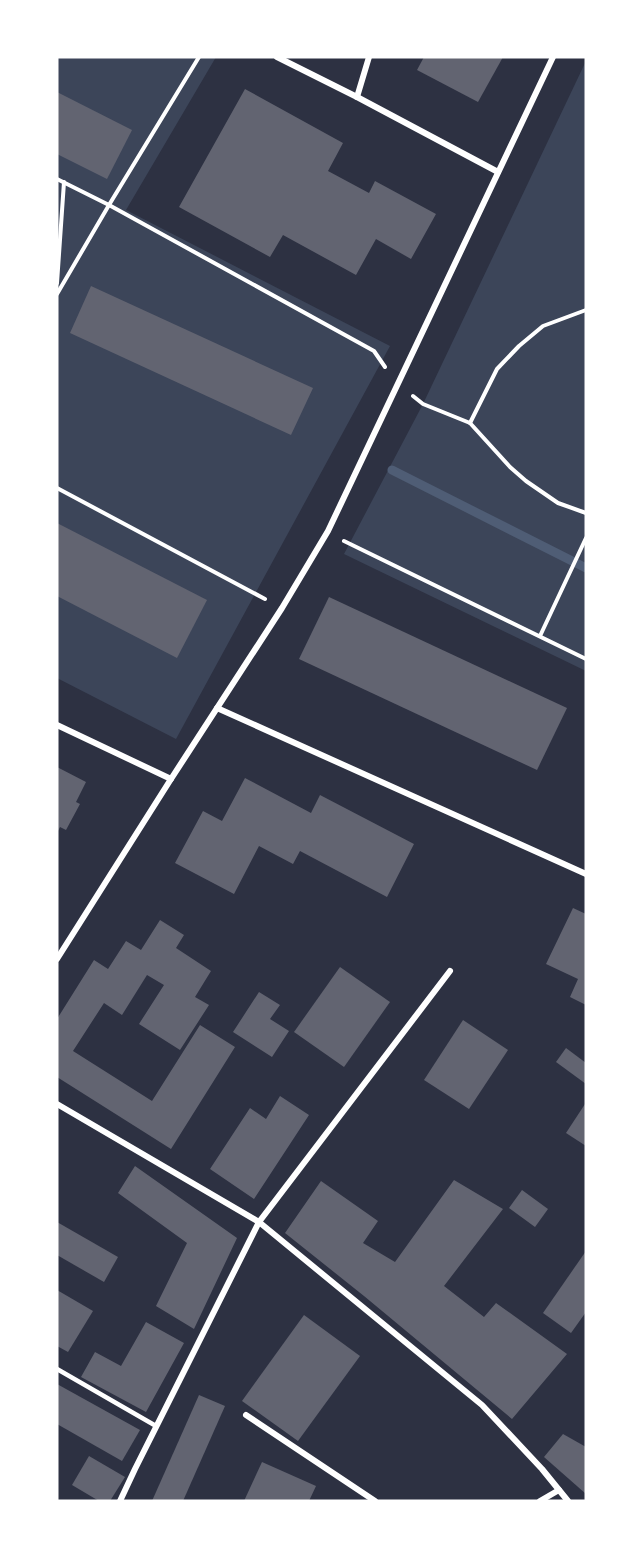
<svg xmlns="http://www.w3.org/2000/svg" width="643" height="1558" viewBox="0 0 643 1558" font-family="Manrope,sans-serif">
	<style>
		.green { fill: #3c4559 }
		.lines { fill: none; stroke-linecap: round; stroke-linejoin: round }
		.stream { stroke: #4f5d75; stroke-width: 9 }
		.building { fill: #626471 }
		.path { stroke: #fff; stroke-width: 4 }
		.service { stroke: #fff; stroke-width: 4.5 }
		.minor { stroke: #fff; stroke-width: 6 }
	</style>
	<rect width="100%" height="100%" fill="#2d3142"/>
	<g class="green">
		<path d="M57 57H216L126 210 390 346 176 739 57 678Z"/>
		<path d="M586 61V671L344 554 423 404Z"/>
	</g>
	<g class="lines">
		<path class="stream" d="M392 470 586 568"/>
	</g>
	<g class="building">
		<path d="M424 57H503L478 102 417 70Z"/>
		<path d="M245 89 343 143 328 171 369 193 375 181 436 214 411 259 376 239 356 275 283 235 270 257 179 207Z"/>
		<path d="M57 92 132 130 107 179 57 154Z"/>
		<path d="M91 286 313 388 291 435 70 333Z"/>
		<path d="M57 523 207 600 177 658 57 596Z"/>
		<path d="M329 597 567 708 537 770 299 659Z"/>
		<path d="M57 767 86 782 76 802 80 804 66 830 60 827 57 833Z"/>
		<path d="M245 778 311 813 320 795 414 844 387 897 300 851 293 864 259 846 234 894 175 863 203 811 222 821Z"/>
		<path d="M573 908 586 914V1005L570 997 578 979 546 964Z"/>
		<path d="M160 920 184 935 176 948 211 971 195 997 209 1005 180 1050 139 1024 164 985 147 975 122 1015 104 1003 73 1051 152 1101 200 1025 235 1047 171 1149 57 1077V1019L94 960 108 969 126 941 141 950Z"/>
		<path d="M340 967 390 1002 344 1067 294 1032Z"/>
		<path d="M259 992 280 1005 270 1019 289 1031 272 1057 233 1032Z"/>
		<path d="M463 1020 508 1050 469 1109 424 1080Z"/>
		<path d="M566 1048 586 1063V1084L556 1062Z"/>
		<path d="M280 1096 309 1115 254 1199 210 1169 250 1108 266 1119Z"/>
		<path d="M585 1104 586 1105V1146L566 1133Z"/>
		<path d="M135 1166 237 1238 194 1329 156 1306 187 1243 118 1193Z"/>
		<path d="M454 1180 503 1209 444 1286 484 1317 496 1303 567 1354 512 1419 364 1296 285 1233 321 1181 378 1221 363 1243 395 1262Z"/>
		<path d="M522 1190 548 1209 535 1227 509 1208Z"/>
		<path d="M57 1222 118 1257 104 1282 57 1255Z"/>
		<path d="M586 1251V1312L571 1333 543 1313Z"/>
		<path d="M57 1290 93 1311 68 1352 57 1346Z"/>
		<path d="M304 1315 360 1356 298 1441 242 1401Z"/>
		<path d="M146 1322 184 1343 146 1412 81 1377 95 1352 121 1366Z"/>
		<path d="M57 1384 140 1430 122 1461 57 1424Z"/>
		<path d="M199 1395 225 1406 183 1501H152Z"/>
		<path d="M563 1434 586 1447V1494L544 1457Z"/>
		<path d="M89 1456 125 1477 110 1501H99L72 1485Z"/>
		<path d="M262 1462 316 1486 309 1501H244Z"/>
	</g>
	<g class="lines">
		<g class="path">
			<path d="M57 179 109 205 374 351 385 367"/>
			<path d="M57 283 64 182"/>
			<path d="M57 294 109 205 199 57"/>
			<path d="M413 396 423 404 470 423 510 467 526 481 558 503 586 513"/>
			<path d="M470 423 497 369 519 346 543 326 586 310"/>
			<path d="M57 488 265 599"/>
			<path d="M344 541 586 659"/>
			<path d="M540 636 586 538"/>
		</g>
		<path class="service" d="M57 1369 156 1426"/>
		<g class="minor">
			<path d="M277 57 357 97 498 172"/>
			<path d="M357 97 369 57"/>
			<path d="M217 708 586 874"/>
			<path d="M57 725 171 779"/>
			<path d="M57 959 171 779 282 608 328 531 553 57"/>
			<path d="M57 1104 259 1222 482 1405 542 1469 568 1501"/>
			<path d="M246 1415 375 1501"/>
			<path d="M120 1501 135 1469 259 1222 450 971"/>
			<path d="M540 1501 559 1490"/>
		</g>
	</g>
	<rect width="643" height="1558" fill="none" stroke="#ffffff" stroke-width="117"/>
</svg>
